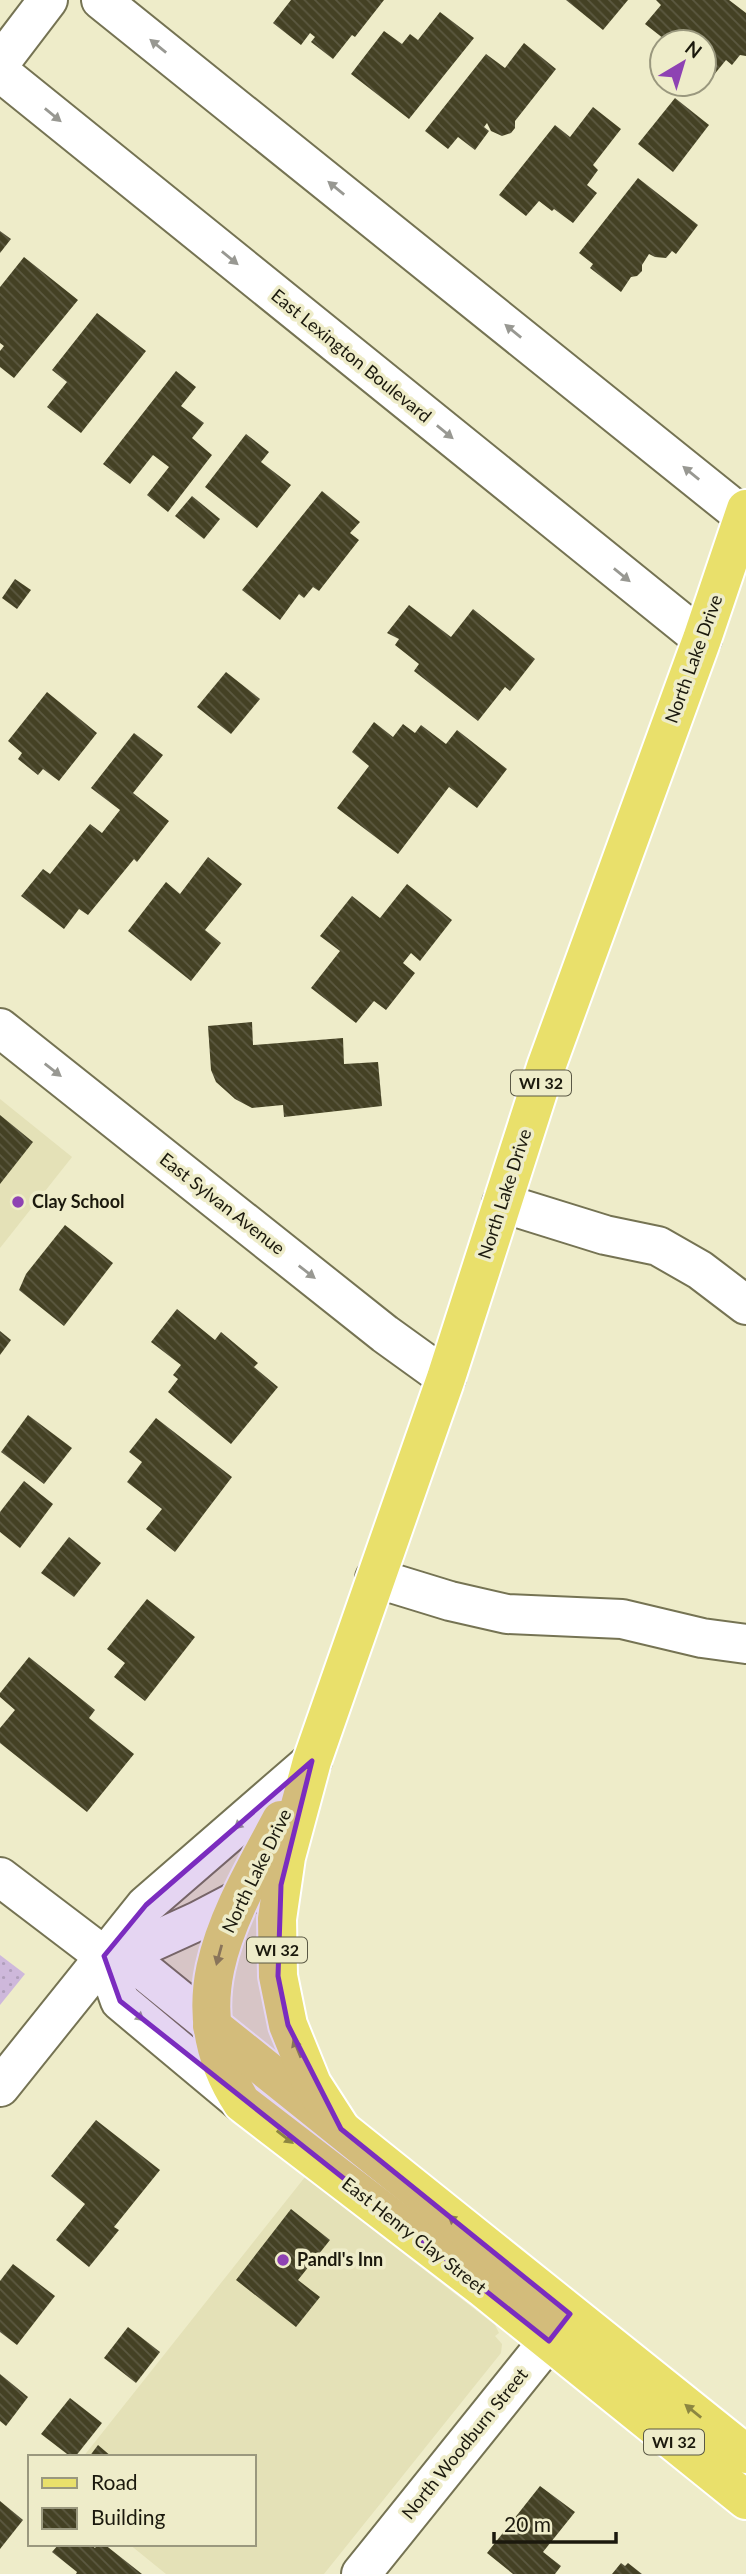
<svg xmlns="http://www.w3.org/2000/svg" width="746" height="2574" viewBox="0 0 746 2574" font-family="Lato,sans-serif">
	<style>
		.built { fill: #e4e1b7 }
		.park { fill: url(#park-dots) }
		.building { fill: url(#building-back-hatch) }
		.lines { fill: none; stroke-linecap: round; stroke-linejoin: round }
		.minor-casing { stroke: #757353; stroke-width: 42 }
		.major-casing { stroke: #fff; stroke-width: 42 }
		.minor { stroke: #fff; stroke-width: 38 }
		.major { stroke: #e9e06b; stroke-width: 38 }
		.oneway { fill: #989892 }
		.oneway2 { fill: #8c8641 }
		.marked { fill: #7b2cbf; fill-opacity: 0.2; stroke: #7b2cbf; stroke-width: 5; stroke-linejoin: round }
		.poi-dot { fill: #8e42b3; stroke: #eeecc9; stroke-width: 2.5 }
		.labels { text-anchor: middle; stroke-width: 7; stroke-linejoin: round; paint-order: stroke }
		.shield { fill: #eeecc9; stroke: #5a5845; stroke-width: 2 }
		.shield-label { font-size: 16px; font-weight: bold; fill: #1b190d }
		.street-label { font-size: 18px; fill: #1b190d; stroke: #eeecc9 }
		.poi-label { font-size: 18px; font-weight: bold; fill: #1b190d; stroke: #eeecc9; text-anchor: start }
	</style>
	<defs>
		<pattern id="park-dots" width="8" height="8" patternUnits="userSpaceOnUse" patternTransform="scale(1.75)"><rect width="8" height="8" fill="#ceb8db"/><path d="M2 2h.1M6 6h.1" fill="none" stroke="#b09ebb" stroke-width="1.8" stroke-linecap="round"/></pattern>
		<pattern id="building-back-hatch" width="6" height="6" patternUnits="userSpaceOnUse" patternTransform="scale(1.75)"><rect width="6" height="6" fill="#444124"/><path d="M-1 5l2 2M0 0l6 6M5-1l2 2" fill="none" stroke="#5c5941"/></pattern>
	</defs>
	<rect width="100%" height="100%" fill="#eeecc9"/>
	<g class="built">
		<path d="M0 1099 72 1157 0 1248Z"/>
		<path d="M305 2177 495 2325 499 2333 495 2336 502 2344 501 2353 324 2574H166L129 2544H254V2457H83Z"/>
	</g>
	<path class="park" d="M0 1955 25 1974 0 2005Z"/>
	<g class="building">
		<path d="M291 0H384L355 37 352 35 333 59 311 42 315 37 310 33 301 45 273 23Z"/>
		<path d="M566 0H628L603 30Z"/>
		<path d="M656 0H729L746 13V56L740 55 732 65 726 60 713 76 704 69V42H668L645 24 661 5Z"/>
		<path d="M440 12 474 38 409 119 351 74 384 31 402 44 410 34 418 40Z"/>
		<path d="M524 43 556 69 515 121V128L511 133 502 136 491 131 487 123 484 127 489 131 475 150 458 137 448 149 425 131 486 54 505 68Z"/>
		<path d="M675 98 709 125 673 172 638 144Z"/>
		<path d="M593 107 621 129 593 165 598 170 587 185 597 193 573 223 554 209 552 211 539 201 526 216 499 195 555 125 570 137Z"/>
		<path d="M638 178 698 225 676 254 672 251 666 258 655 257 649 254 642 265V271L637 276 631 277 621 292 590 268 593 264 579 253Z"/>
		<path d="M0 231 11 239 0 253Z"/>
		<path d="M24 257 78 300 14 378 0 367V351L4 346 0 343V287Z"/>
		<path d="M97 313 146 351 81 433 47 407 67 382 52 370Z"/>
		<path d="M176 371 196 387 181 406 204 423 192 438 212 455 168 512 147 495 169 467 153 455 130 484 103 464Z"/>
		<path d="M246 434 269 452 261 462 291 485 257 528 205 487Z"/>
		<path d="M322 491 360 522 350 533 359 540 319 591 313 587 304 598 299 594 280 620 242 590Z"/>
		<path d="M192 496 220 519 204 539 175 516Z"/>
		<path d="M15 579 31 590 17 609 2 598Z"/>
		<path d="M409 605 451 637 473 609 535 659 510 691 505 687 478 721 414 671 419 664 395 645 399 639 387 633Z"/>
		<path d="M226 672 260 699 231 734 197 707Z"/>
		<path d="M47 692 97 733 59 781 43 769 38 775 18 759 22 753 8 741Z"/>
		<path d="M374 722 393 737 403 724 415 733 421 725 446 744 457 730 507 769 477 808 449 787 398 854 337 808 369 766 352 752Z"/>
		<path d="M134 733 163 755 133 793 169 821 137 862 134 859 88 915 79 909 64 929 21 896 43 869 50 874 90 824 102 833 120 810 91 788Z"/>
		<path d="M208 857 242 884 205 930 221 943 191 981 128 931 166 882 180 894Z"/>
		<path d="M407 884 452 920 420 961 411 953 403 963 415 973 386 1010 374 1001 356 1023 311 988 340 951 320 936 352 896 380 918Z"/>
		<path d="M252 1022 253 1045 343 1038 344 1064 378 1062 382 1106 284 1117 283 1105 252 1108 235 1099 216 1082 211 1070 208 1026Z"/>
		<path d="M0 1115 33 1142 0 1184Z"/>
		<path d="M65 1225 113 1263 64 1326 19 1290 26 1274Z"/>
		<path d="M177 1309 215 1340 221 1332 258 1363 254 1367 278 1387 231 1444 168 1392 178 1379 173 1375 181 1365 151 1342Z"/>
		<path d="M0 1331 11 1340 0 1355Z"/>
		<path d="M28 1415 72 1448 44 1484 1 1452Z"/>
		<path d="M156 1418 232 1477 175 1552 146 1529 162 1509 127 1482 142 1462 129 1452Z"/>
		<path d="M24 1481 53 1504 20 1548 0 1532V1512Z"/>
		<path d="M69 1537 101 1563 74 1597 41 1573Z"/>
		<path d="M147 1599 195 1637 145 1701 114 1677 125 1663 107 1649Z"/>
		<path d="M29 1657 95 1710 89 1718 134 1754 87 1812 0 1743V1728L15 1710 0 1697V1693Z"/>
		<path d="M96 2120 160 2170 114 2227 119 2230 89 2267 56 2240 85 2204 51 2176Z"/>
		<path d="M291 2209 330 2240 298 2280 320 2297 296 2327 236 2280Z"/>
		<path d="M13 2264 55 2296 17 2345 0 2332V2281Z"/>
		<path d="M128 2327 160 2352 136 2383 104 2358Z"/>
		<path d="M0 2374 28 2397 6 2426 0 2421Z"/>
		<path d="M70 2398 102 2423 75 2457H71L41 2434Z"/>
		<path d="M98 2445 112 2457H89Z"/>
		<path d="M540 2486 575 2512 543 2552 561 2566 555 2574H513L487 2553Z"/>
		<path d="M0 2501 23 2520 0 2549Z"/>
		<path d="M59 2544H90L95 2548 98 2544H104L142 2574H76L77 2572 52 2552Z"/>
		<path d="M621 2563 625 2566 628 2563 642 2574H612Z"/>
	</g>
	<g class="lines">
		<defs>
			<g id="minor">
				<path d="M101 0 743 516"/>
				<path d="M0 63 48 0"/>
				<path d="M0 72 702 639"/>
				<path d="M0 1028 385 1334 446 1378"/>
				<path d="M502 1203 605 1235 658 1246 700 1270 746 1305"/>
				<path d="M375 1578 450 1601 507 1614 622 1619 702 1638 746 1644"/>
				<path d="M0 1877 104 1956 143 1970 212 2026"/>
				<path d="M104 1956 120 2001 242 2103"/>
				<path d="M104 1956 152 1942 198 1921 259 1889"/>
				<path d="M0 2087 146 1905 312 1761"/>
				<path d="M361 2574 570 2314"/>
			</g>
			<g id="major">
				<path d="M281 1820C231 1914 175 2001 242 2103L483 2288 746 2500"/>
				<path d="M212 2026 746 2454"/>
				<path d="M341 2129 312 2084 288 2025 278 1976 277 1919 286 1857 312 1761 446 1378 546 1067 702 639 746 509"/>
			</g>
		</defs>
		<use href="#minor" class="minor-casing"/>
		<use href="#major" class="major-casing"/>
		<use href="#minor" class="minor"/>
		<use href="#major" class="major"/>
	</g>
	<defs><path id="oneway-solid" d="M-6-.8H1V-3.2L6.5 0L1 3.2V.8H-6Z" transform="scale(1.75)"/></defs>
	<g class="oneway">
		<use href="#oneway-solid" transform="translate(158 46) rotate(-141)"/>
		<use href="#oneway-solid" transform="translate(53 115) rotate(39)"/>
		<use href="#oneway-solid" transform="translate(336 188) rotate(-141)"/>
		<use href="#oneway-solid" transform="translate(230 258) rotate(39)"/>
		<use href="#oneway-solid" transform="translate(513 331) rotate(-141)"/>
		<use href="#oneway-solid" transform="translate(445 432) rotate(39)"/>
		<use href="#oneway-solid" transform="translate(691 473) rotate(-141)"/>
		<use href="#oneway-solid" transform="translate(622 575) rotate(39)"/>
		<use href="#oneway-solid" transform="translate(53 1070) rotate(38)"/>
		<use href="#oneway-solid" transform="translate(307 1272) rotate(38)"/>
		<use href="#oneway-solid" transform="translate(242 1822) rotate(139)"/>
		<use href="#oneway-solid" transform="translate(136 2014) rotate(39)"/>
	</g>
	<g class="oneway2">
		<use href="#oneway-solid" transform="translate(219 1955) rotate(105)"/>
		<use href="#oneway-solid" transform="translate(297 2048) rotate(-112)"/>
		<use href="#oneway-solid" transform="translate(285 2137) rotate(38)"/>
		<use href="#oneway-solid" transform="translate(456 2222) rotate(-141)"/>
		<use href="#oneway-solid" transform="translate(693 2411) rotate(-141)"/>
	</g>
	<path class="marked" d="M312 1761 281 1885 278 1976 288 2025 341 2129 570 2314 549 2341 120 2001 104 1956 146 1905Z"/>
	<g class="poi-dot">
		<circle cx="18" cy="1202" r="7"/>
		<circle cx="283" cy="2260" r="7"/>
	</g>
	<g class="labels">
		<g class="shield">
			<rect x="511" y="1070.5" width="60" height="25" rx="5"/>
			<rect x="247" y="1937.5" width="60" height="25" rx="5"/>
			<rect x="644" y="2429.5" width="60" height="25" rx="5"/>
		</g>
		<g class="shield-label">
			<text x="541" y="1089">WI 32</text>
			<text x="277" y="1956">WI 32</text>
			<text x="674" y="2448">WI 32</text>
		</g>
		<g class="street-label">
			<text transform="translate(351 356) rotate(39)" y="6">East Lexington Boulevard</text>
			<text transform="translate(694 659) rotate(-70)" y="6">North Lake Drive</text>
			<text transform="translate(505 1194) rotate(-72)" y="6">North Lake Drive</text>
			<text transform="translate(222 1204) rotate(38)" y="6">East Sylvan Avenue</text>
			<text transform="translate(257 1871) rotate(-64)" y="6">North Lake Drive</text>
			<text transform="translate(414 2236) rotate(38)" y="6">East Henry Clay Street</text>
			<text transform="translate(465 2444) rotate(-51)" y="6">North Woodburn Street</text>
		</g>
		<g class="poi-label">
			<text x="32" y="1208">Clay School</text>
			<text x="297" y="2266">Pandl's Inn</text>
		</g>
	</g>
	<rect x="28" y="2455" width="228" height="91" fill="#eeecc9" stroke="#9a987e" stroke-width="2"/>
	<rect x="42" y="2478" width="35" height="10" fill="#e9e06b" stroke="#9a987e" stroke-width="2"/>
	<text x="91" y="2490" font-size="21" fill="#1b190d">Road</text>
	<rect x="42" y="2508" width="35" height="21" fill="url(#building-back-hatch)" stroke="#9a987e" stroke-width="2"/>
	<text x="91" y="2525" font-size="21" fill="#1b190d">Building</text>
	<g transform="translate(683 63) rotate(38)"><circle r="33" fill="#eeecc9" stroke="#9a987e" stroke-width="2"/>
	<path d="M0-5L12 26L0 18L-12 26Z" fill="#8e42b3"/>
	<text y="-10" font-size="19" font-weight="bold" text-anchor="middle" fill="#1b190d">N</text>
	</g>
	<path d="M494 2532v10h122v-10" fill="none" stroke="#1b190d" stroke-width="3.5"/>
	<text x="504" y="2532" font-size="21" fill="#1b190d" stroke="#eeecc9" stroke-width="5" paint-order="stroke">20 m</text>
</svg>
